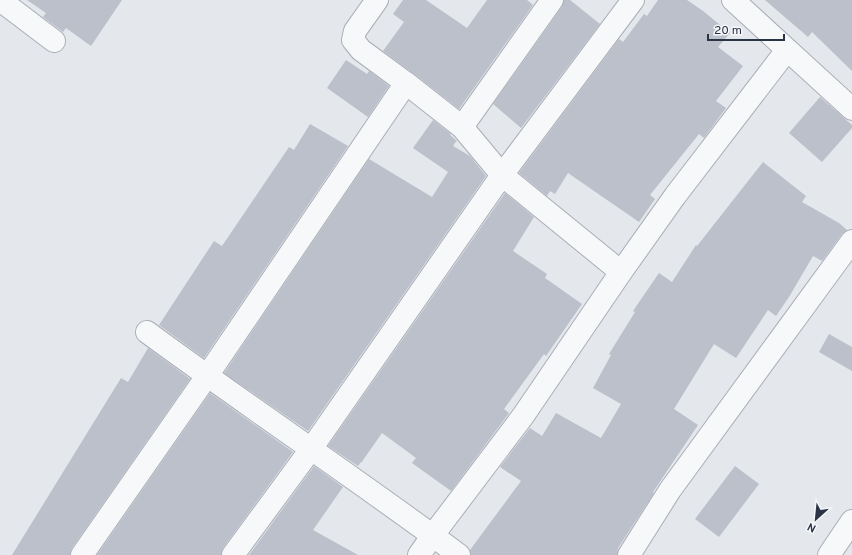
<svg xmlns="http://www.w3.org/2000/svg" width="852" height="555" viewBox="0 0 852 555" font-family="Overpass,sans-serif">
	<style>
		.building { fill: #bbc0ca }
		.lines { fill: none; stroke-linecap: round; stroke-linejoin: round }
		.minor-casing { stroke: #a9aeb7; stroke-width: 24 }
		.minor { stroke: #f7f8fa; stroke-width: 22 }
	</style>
	<rect width="100%" height="100%" fill="#e4e7ec"/>
	<g class="building">
		<path d="M27 0H122L91 46 66 28 63 32 43 17 46 13Z"/>
		<path d="M403 0H426L467 28 487 0H527L533 5 459 109 413 73 383 51 404 22 393 14Z"/>
		<path d="M564 0H570L600 24 521 128 493 104 562 7Z"/>
		<path d="M658 0H687L703 11 730 33 718 47 743 66 716 101 726 108 704 138 699 134 650 195 655 199 639 222 568 173 555 194 550 191 547 196 519 173 619 39 623 42 644 14 647 16Z"/>
		<path d="M765 0H852V71L812 32 808 37Z"/>
		<path d="M346 60 367 74 369 71 389 86 368 117 327 88Z"/>
		<path d="M820 97 852 125V128L822 162 789 133Z"/>
		<path d="M433 120 451 134 450 135 456 140H457L453 146 470 156 486 176 308 431 224 373 369 159 432 197 448 172 413 148Z"/>
		<path d="M310 124 348 146 204 358 159 325 214 241 222 246 289 147 294 150Z"/>
		<path d="M763 162 806 196 802 202 839 223 847 230 842 234 822 261 813 256 789 297 776 316 768 310 736 358 714 344 674 409 698 425 653 492 654 493 618 548 617 555H471L470 550 521 481 500 467 530 428 542 436 556 413 601 438 621 404 593 388 611 355 609 354 635 312 633 311 659 273 672 282 696 245 697 246Z"/>
		<path d="M505 193 534 217 513 251 547 274 545 278 582 304 546 356 544 354 504 409 509 413 451 491 412 463 416 458 382 433 361 463V462L358 466 328 446Z"/>
		<path d="M829 334 852 347V371L819 352Z"/>
		<path d="M148 348 190 379 72 548 70 555H12L121 378 128 382Z"/>
		<path d="M210 393 293 452 223 548 221 555H97Z"/>
		<path d="M314 466 343 487 313 530 358 555H249Z"/>
		<path d="M735 466 759 484 719 537 695 519Z"/>
	</g>
	<g class="lines">
		<defs>
			<g id="minor">
				<path d="M0 0 54 41"/>
				<path d="M377 0 355 31 353 40 361 50 406 83 462 127 502 175 621 272"/>
				<path d="M733 0 852 109"/>
				<path d="M462 127 552 0"/>
				<path d="M147 332C250 408 357 479 459 555"/>
				<path d="M82 555 207 376 406 83"/>
				<path d="M233 555 311 449 502 175 633 0"/>
				<path d="M419 555 433 535 523 416 621 272 675 196 787 50"/>
				<path d="M629 555 670 490 852 241"/>
				<path d="M829 555 852 521"/>
			</g>
		</defs>
		<use href="#minor" class="minor-casing"/>
		<use href="#minor" class="minor"/>
	</g>
	<g transform="translate(816 519) rotate(207)" stroke="#f4f6f9" stroke-width="3" paint-order="stroke">
	<path d="M0-3L7 15L0 10L-7 15Z" fill="#2b3445"/>
	<text y="-6" font-size="11" font-weight="bold" text-anchor="middle" fill="#2b3445">N</text>
	</g>
	<path d="M708 34v6h76v-6" fill="none" stroke="#2b3445" stroke-width="2"/>
	<text x="714" y="34" font-size="12" fill="#2b3445" stroke="#f4f6f9" stroke-width="3" paint-order="stroke">20 m</text>
</svg>
